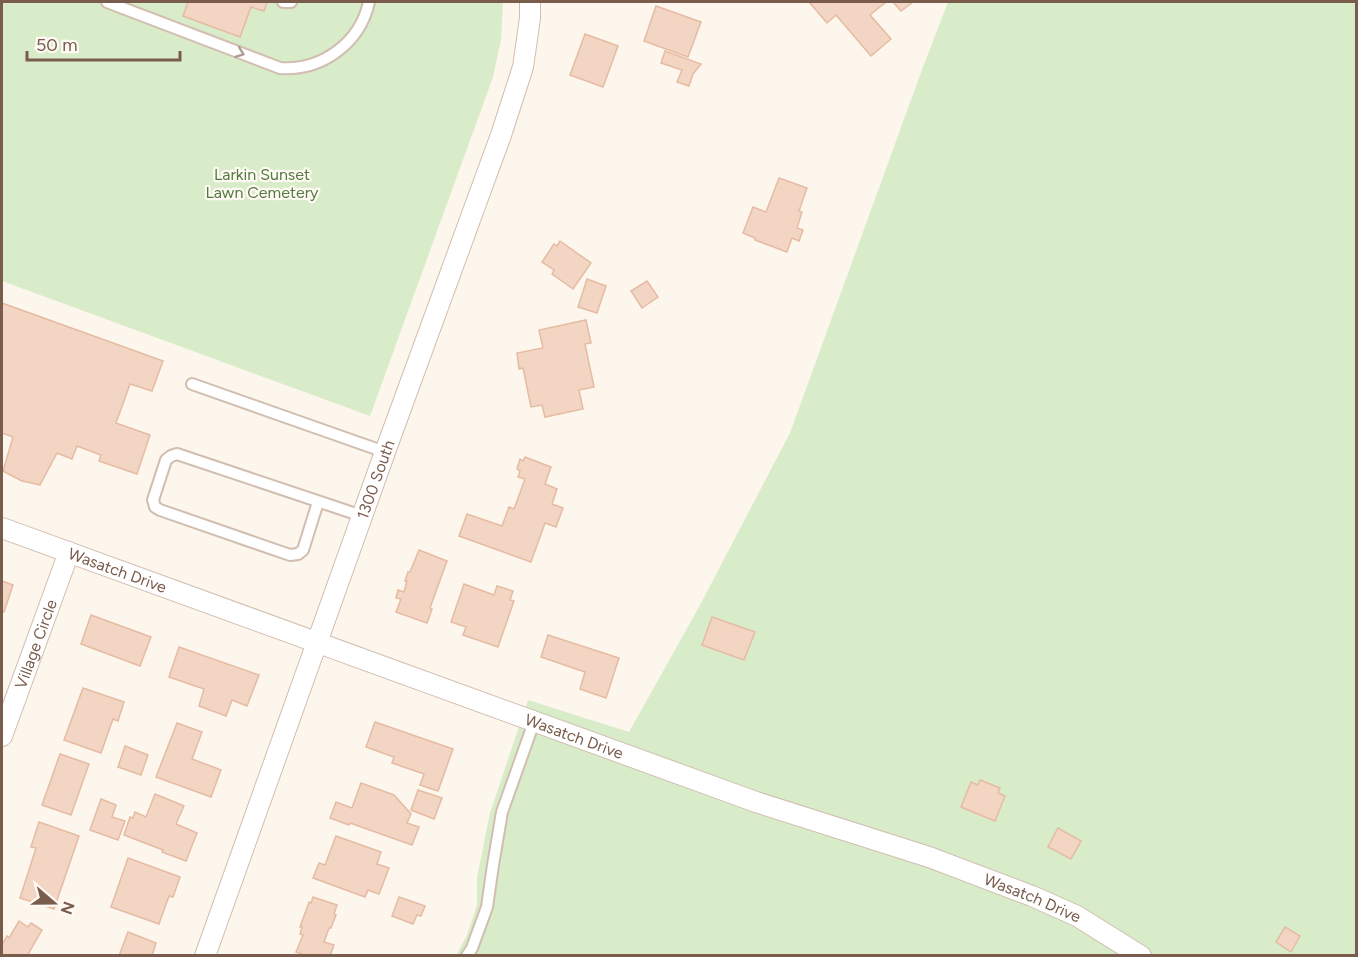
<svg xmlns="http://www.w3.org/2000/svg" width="1358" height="957" viewBox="0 0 1358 957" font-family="Figtree,sans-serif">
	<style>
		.green { fill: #d8ecc9 }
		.building { fill: #f3d5c3; stroke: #e6bba3; stroke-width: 1.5 }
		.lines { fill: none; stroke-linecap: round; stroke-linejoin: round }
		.lane-casing { stroke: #d1beb0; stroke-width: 14 }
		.street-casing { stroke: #d1beb0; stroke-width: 22 }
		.lane { stroke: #fff; stroke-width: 10 }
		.street { stroke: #fff; stroke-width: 20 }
		.oneway { stroke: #af9d94 }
		.labels { text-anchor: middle; stroke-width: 4.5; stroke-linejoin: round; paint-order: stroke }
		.park-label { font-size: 16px; fill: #537a41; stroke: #fffaf3 }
		.street-label { font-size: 16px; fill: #7a5c4d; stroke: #fffaf3 }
	</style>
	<rect width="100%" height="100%" fill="#fdf6ec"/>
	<g class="green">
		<path d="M2 2H503L501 40 493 77 370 416 2 281Z"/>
		<path d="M948 2H1356V955L456 956 467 935 477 905V878L490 813 528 700 629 732 699 607 790 433 923 67Z"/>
	</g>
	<g class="building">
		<path d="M188 2H267L264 11 251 7 240 37 183 16Z"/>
		<path d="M809 2H886L870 15 891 39 871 56 836 15 827 23Z"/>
		<path d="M893 2H913L901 11Z"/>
		<path d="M656 6 701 22 688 57 644 41Z"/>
		<path d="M585 34 618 46 603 87 570 75Z"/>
		<path d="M665 51 701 64 693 74 689 86 677 82 682 70 661 63Z"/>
		<path d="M779 178 807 188 799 211 802 212 797 228 803 230 799 241 792 238 787 252 755 240V238L743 233 753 207 766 212Z"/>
		<path d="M560 241 591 263 573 289 552 274 554 270 542 262 554 244 557 246Z"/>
		<path d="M587 279 606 286 597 313 578 307Z"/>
		<path d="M647 281 658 297 642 308 631 291Z"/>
		<path d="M2 303 163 361 152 391 130 384 116 423 150 435 137 474 99 461 101 455 77 446 72 459 57 453 40 485 22 481 3 471 13 437 2 433Z"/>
		<path d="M586 320 591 343 585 344 594 387 579 390 583 409 545 417 542 405 531 407 523 368 519 369 517 353 543 348 539 330Z"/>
		<path d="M525 457 551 467 545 484 557 489 552 504 563 508 556 527 545 523 531 562 459 536 467 514 502 526 509 507 514 509 525 479 518 477 520 471 517 469 520 459 523 461Z"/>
		<path d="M419 550 447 561 430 608 432 609 427 623 396 612 401 599 396 598 398 590 404 592 407 581H405L408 572H410Z"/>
		<path d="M2 581 13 585 4 612 2 611Z"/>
		<path d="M464 584 494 595 497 586 513 591 510 600 514 601 498 647 463 635 466 627 451 622Z"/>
		<path d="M91 615 151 637 140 666 81 644Z"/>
		<path d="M712 617 755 632 744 660 702 645Z"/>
		<path d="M548 635 619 658 606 698 580 689 585 672 541 657Z"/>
		<path d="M179 647 259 675 247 706 232 700 226 716 199 706 204 689 169 677Z"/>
		<path d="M83 688 124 702 118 721 113 719 101 753 64 740Z"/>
		<path d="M375 722 453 749 438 791 420 785 424 774 392 763 394 757 366 747Z"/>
		<path d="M177 723 202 732 192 759 221 770 211 797 156 777Z"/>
		<path d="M125 746 148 755 141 775 118 767Z"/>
		<path d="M60 754 89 764 71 815 42 805Z"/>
		<path d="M980 780 1000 788 998 793 1005 796 995 821 961 807 971 782 978 785Z"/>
		<path d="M361 783 394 795 411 814 407 823 419 827 412 845 350 823 349 825 330 818 336 802 352 808Z"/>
		<path d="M418 790 442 798 434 819 411 810Z"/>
		<path d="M155 794 184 806 176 824 197 833 186 861 162 852 163 850 124 835 130 817 133 818 135 812 146 817Z"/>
		<path d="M101 799 116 805 112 817 125 821 118 840 90 830Z"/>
		<path d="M39 822 79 836 54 909 20 898 36 848 31 847Z"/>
		<path d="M1058 828 1081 841 1071 859 1048 847Z"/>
		<path d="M336 836 381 852 377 864 389 868 379 894 368 890 365 897 313 878 319 863 325 865Z"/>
		<path d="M128 858 180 877 173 897 169 896 159 924 111 907Z"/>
		<path d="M313 897 337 905 334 914 336 915 331 928H329L324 942 334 945 330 956H307L296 952 303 935 300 934 302 927H300L309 902 311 903Z"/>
		<path d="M399 897 425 906 421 916 417 915 413 924 392 916Z"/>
		<path d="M19 921 28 927 31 923 42 930 27 956H2V945L7 936 9 938Z"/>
		<path d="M1285 927 1300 936 1291 952 1276 942Z"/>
		<path d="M128 932 156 943 152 956H119Z"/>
	</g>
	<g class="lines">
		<defs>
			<g id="lane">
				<path d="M107 2 280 68C322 71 360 43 369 2"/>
				<path d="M283 2H291"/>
				<path d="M192 384 385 452"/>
				<path d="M318 502 303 550 298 554 290 555 160 510 155 507 153 500 166 460 171 456 177 454 362 516"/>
				<path d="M467 956 472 948 487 907 493 865 502 812 534 722"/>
			</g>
			<g id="street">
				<path id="s1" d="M2 528 756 802 929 857 1032 896 1077 916 1141 956"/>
				<path id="s2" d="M2 736 69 552"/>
				<path id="s3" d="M205 956 385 452 501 135 523 67 530 18V2"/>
			</g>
		</defs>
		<use href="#lane" class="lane-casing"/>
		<use href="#street" class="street-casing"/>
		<use href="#lane" class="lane"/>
		<use href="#street" class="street"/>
	</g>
	<defs><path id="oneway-chevron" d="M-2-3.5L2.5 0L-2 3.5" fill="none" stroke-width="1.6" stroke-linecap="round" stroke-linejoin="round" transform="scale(1.5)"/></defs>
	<use class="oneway" href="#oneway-chevron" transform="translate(240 53) rotate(21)"/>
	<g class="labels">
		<g class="park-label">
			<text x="262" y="180">Larkin Sunset<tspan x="262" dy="18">Lawn Cemetery</tspan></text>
		</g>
		<g class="street-label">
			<text dy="6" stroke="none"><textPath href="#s3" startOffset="506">1300 South</textPath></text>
			<text dy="6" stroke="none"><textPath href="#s1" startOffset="123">Wasatch Drive</textPath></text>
			<text dy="6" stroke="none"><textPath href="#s2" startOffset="98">Village Circle</textPath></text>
			<text dy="6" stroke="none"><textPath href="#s1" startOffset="609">Wasatch Drive</textPath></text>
			<text dy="6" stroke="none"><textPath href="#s1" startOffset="1095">Wasatch Drive</textPath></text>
		</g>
	</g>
	<rect width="1358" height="957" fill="none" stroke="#7a5c4d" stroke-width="6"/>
	<g transform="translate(54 903) rotate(110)" stroke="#fffaf3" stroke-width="4.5" paint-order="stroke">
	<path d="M0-4.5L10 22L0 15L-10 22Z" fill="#7a5c4d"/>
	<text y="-9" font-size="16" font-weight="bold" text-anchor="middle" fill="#7a5c4d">N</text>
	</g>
	<path d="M27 51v9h153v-9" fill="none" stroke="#7a5c4d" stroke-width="3"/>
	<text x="36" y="51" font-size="18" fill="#7a5c4d" stroke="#fffaf3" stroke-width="4.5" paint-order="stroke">50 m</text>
</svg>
